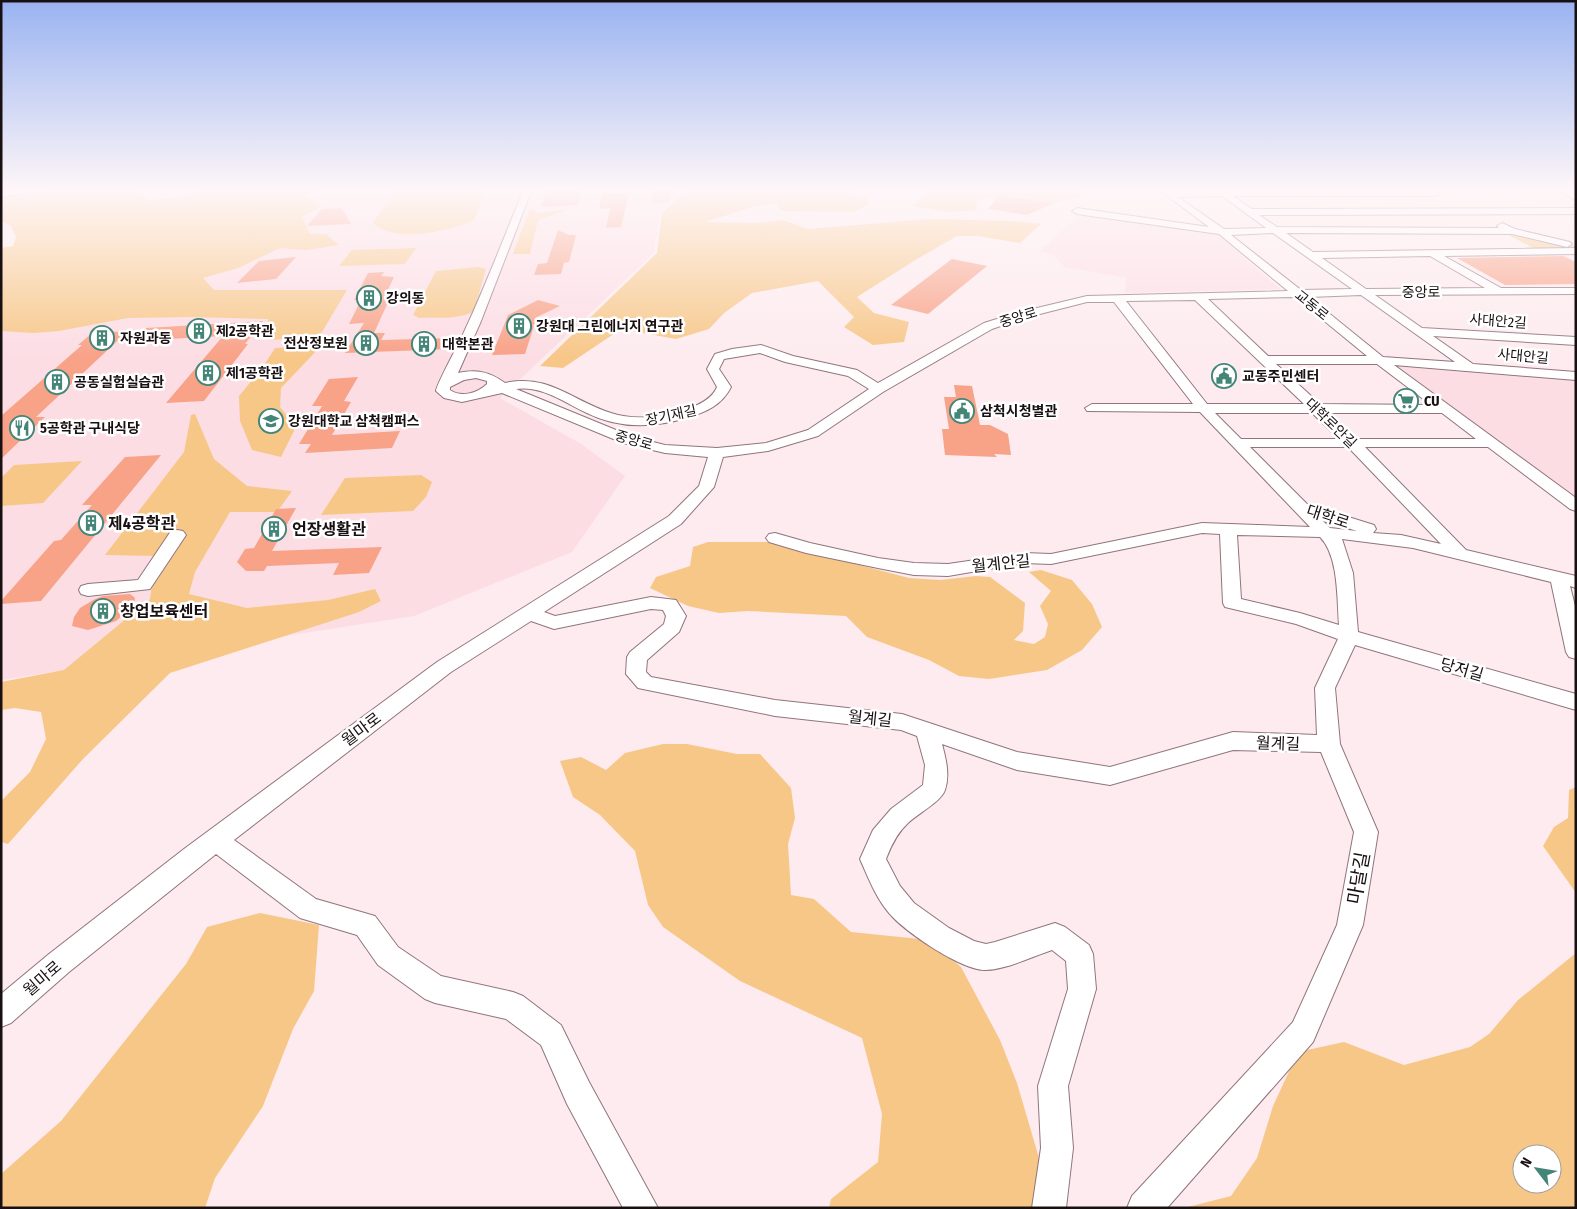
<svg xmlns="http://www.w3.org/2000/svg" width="1577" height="1209" viewBox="0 0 1577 1209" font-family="'Fira Sans Condensed','Noto Sans KR',sans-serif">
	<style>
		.built { fill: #fcdde4 }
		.green { fill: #f7c788; fill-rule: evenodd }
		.building { fill: #f8a287 }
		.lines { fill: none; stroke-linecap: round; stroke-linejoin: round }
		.minor-casing { stroke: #90757b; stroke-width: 2 }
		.major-casing { stroke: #90757b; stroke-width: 2 }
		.minor { fill: #fff; fill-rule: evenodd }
		.major { fill: #fff; fill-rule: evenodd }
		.labels { text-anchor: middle; stroke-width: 5; stroke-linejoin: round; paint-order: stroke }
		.far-street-label { font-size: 14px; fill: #191012; stroke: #fff }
		.far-poi-label { font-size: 14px; font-weight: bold; fill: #191012; stroke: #fff; text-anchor: start }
		.street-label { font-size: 16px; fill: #191012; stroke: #fff }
		.poi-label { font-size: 16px; font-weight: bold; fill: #191012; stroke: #fff; text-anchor: start }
		.near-street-label { font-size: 19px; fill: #191012; stroke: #fff }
	</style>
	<rect width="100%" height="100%" fill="#fdebef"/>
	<g class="built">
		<path d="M342 189H682L681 192 660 213 654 253 500 398 581 444 625 476 572 552 414 616 1 680V318Z"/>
		<path d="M1081 213 1216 233 1280 289 1125 293 1126 278 1064 267 1055 256 1040 251Z"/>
		<path d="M1393 364 1576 379V499Z"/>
	</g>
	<g class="green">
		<path d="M54 189H131L150 201 188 194 200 189H321L322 190 306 196 322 206 302 217 310 234H326L339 245 307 250 280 248 238 268 203 278 214 290H347L319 337 268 340V319L192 317 128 318 59 331 33 333 1 331V248L13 246 16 237 11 226 1 221V197Z"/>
		<path d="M398 189H486L474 220C451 231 392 244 373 223L394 192Z"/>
		<path d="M684 189H867L850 195 867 197 868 204 854 212 782 211 775 203 752 207 705 222 755 223 783 220 808 229 932 219 1012 221 1041 224 1020 243 978 236H957L917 259 857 297 874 313 909 322 904 342 873 345 844 327 854 317 818 281 752 293 724 313 709 329 676 339 621 329 563 368 540 366 657 253 662 213 684 192Z"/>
		<path d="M931 189H1085L1086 194 1054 203 1016 195 977 199 976 210 948 212 913 206Z"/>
		<path d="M530 208 539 213 570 209 538 220 530 254H513Z"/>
		<path d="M1501 231H1517L1576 246V250L1539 251Z"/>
		<path d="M416 248 405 264 339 266 352 250Z"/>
		<path d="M479 267 486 269 474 311C460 320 435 317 419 318L413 315 436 271Z"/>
		<path d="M321 346 281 388 280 407 296 427 281 457 252 450 240 421 239 396 263 367 275 348Z"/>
		<path d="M195 414 214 459 247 486 292 491 277 512H230L195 572 189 594 247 608 328 600 375 589 381 601 359 612 170 673 83 759 8 844 1 842V801L30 772 46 739 41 712 15 708 1 710V682L64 670 150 599 156 556 105 555 184 452 191 415Z"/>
		<path d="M82 461 43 503 1 506V478L14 465Z"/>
		<path d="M421 475 432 482 426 497 413 511 321 515 345 478Z"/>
		<path d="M708 542H772L909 578 940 580 976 576 990 577 1025 603 1023 631 1014 640 1034 644 1045 637 1048 624 1040 606 1051 591 1029 572 1041 570 1072 580 1092 604 1102 627 1082 650 1047 670 989 679 959 676 929 660 867 637 846 616 748 611 719 613 688 606 650 588 656 577 690 566 693 547Z"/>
		<path d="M663 744H687L737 754H760L791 788 795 818 788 844 791 895 814 899 851 932 930 940 961 967 1000 1040 1017 1083 1039 1158 1038 1203 1035 1208H829L831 1199 878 1162 882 1114 862 1038 740 981 663 927 648 905 635 851 600 815 573 797 560 761 581 757 606 770 625 753Z"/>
		<path d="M1576 787V893L1543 846 1554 827 1568 818 1569 790Z"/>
		<path d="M260 913 319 925 314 991 293 1029 263 1106 215 1178 205 1208H1V1174L61 1121 186 964 207 927Z"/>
		<path d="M1576 953V1208H1184L1231 1196 1257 1158 1273 1106 1298 1052 1344 1042 1404 1065 1470 1047 1489 1034 1518 1000ZM1522 1154H1552V1184H1522Z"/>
	</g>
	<g class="building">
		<path d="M546 189H581L578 205 541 207Z"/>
		<path d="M652 190H670V202L652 203Z"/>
		<path d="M602 193H629L621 227 606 228 610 208 599 209Z"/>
		<path d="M1000 195 1054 203 1027 215 988 209Z"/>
		<path d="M342 208 351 224 307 226 322 209Z"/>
		<path d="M558 230 569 235H576L569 262 564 263 561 274 534 275 538 264 547 263Z"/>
		<path d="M1563 256 1576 262V284L1505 285 1457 258Z"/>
		<path d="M296 257 276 279 237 283 259 261Z"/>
		<path d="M952 259 987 266 928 314 891 305Z"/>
		<path d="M384 272 381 276 394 277 384 298H390L374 333H385L381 340 455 338 450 349 345 353 364 323 349 324 361 300H354L368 273Z"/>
		<path d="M538 300 560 306 537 317 525 354 492 355 508 315Z"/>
		<path d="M263 321 245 344H248L204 401 166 403 223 336 133 341 146 328Z"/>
		<path d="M128 331 36 417H45L1 459V416L82 345H78L92 333Z"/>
		<path d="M358 377 344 401 351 402 332 435 400 431 392 448 305 453 311 444H299L322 406H312L329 379Z"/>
		<path d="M954 385 972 386 980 425H990L1008 434 1011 455 994 454 997 457 945 455 942 429H949L944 397H956Z"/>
		<path d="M161 455 41 601 1 604V601L54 541 61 540 92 505H82L125 457Z"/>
		<path d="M296 508 272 551 382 547 369 573 333 575 339 563 267 566 264 571H246L237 562 245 549 254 548 276 509Z"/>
		<path d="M130 594 135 598 134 606 116 621 88 630 72 626 74 617 80 608 95 599 103 596Z"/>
	</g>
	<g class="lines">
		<defs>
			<g id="minor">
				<path d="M524 189H532L481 321 458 373C477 369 490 372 505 383 548 373 573 401 611 413 635 421 663 417 687 409 699 405 712 399 717 387L707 369 715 354 732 349 761 345 793 356 857 370 878 383 984 323 1016 313 1087 296 1288 291 1219 234 1077 214 1072 211 1077 208 1209 227 1158 189H1167L1171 191H1215L1213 189H1222L1226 191 1436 190 1440 193 1436 196H1233L1252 209 1576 208V214L1259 215 1277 227 1499 228 1497 226 1502 223 1515 229 1570 242 1572 244 1567 247 1512 234 1286 233 1313 252 1576 248V254L1444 256 1501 288H1576V294L1375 295 1422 328 1576 337V345L1433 336 1473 364 1576 372V380L1394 365 1576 498V511L1570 509 1488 447H1365L1466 550 1576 576V588L1570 586 1576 610V659L1569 657 1566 652 1551 582 1413 548 1342 539 1353 573 1358 632 1576 694V710L1355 645 1335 688 1340 744 1378 832 1363 925 1313 1042 1167 1208H1127L1132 1196 1293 1022 1337 925 1354 832 1321 752 1233 750 1110 785 1017 770 942 744C946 759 950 775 945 790 941 802 917 814 908 823 897 833 891 846 886 859L900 886 914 903 949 928 974 941 986 944 995 942 1055 923 1065 927 1089 945 1093 954 1096 989 1068 1086 1073 1148 1066 1208H1032L1041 1148 1038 1086 1068 989 1066 961 1052 950C1031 957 1008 969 986 970 962 971 904 931 889 913 876 898 868 877 860 859L873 830 891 809 923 785 925 765 917 736 901 730 775 716 638 688 626 674 627 657 630 652 664 624 666 616 663 610 651 609 554 629 531 621 451 672 234 840 316 899 375 916 398 947 441 976 513 992 523 996 561 1025 589 1082 658 1208H623L567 1104 541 1045 506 1019 435 1003 425 999 378 965 357 935 300 918 216 854 69 972 11 1023 1 1027V994L49 954 184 849 437 662 669 516 699 486 708 457 665 453 623 443 502 393 462 402 444 398 436 391C436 385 460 342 464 332 486 285 504 237 524 189ZM1222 196 1266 228 1224 229 1178 197ZM1273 233 1352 289 1301 290 1231 235ZM1430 256 1485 288 1366 289 1322 258ZM1361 295 1455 362 1383 357 1309 297ZM1295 297 1367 356H1268L1208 299ZM1195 300 1304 404H1207L1126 301ZM1087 302H1114L1193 404H1092L1085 408 1087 411 1200 412 1310 527 1202 523 1051 554 1024 553 948 564 914 563 878 558 810 543 775 533 769 534 766 538 769 542 806 553 878 568 914 575 948 576 1024 563 1051 564 1202 533 1220 534 1223 603 1225 607 1296 624 1338 639 1315 688 1317 735 1233 732 1110 767 1017 752 902 714 775 700 651 677 646 672 647 660 679 632 686 616 676 600 651 597 555 616 544 612 681 524 714 487 723 457 768 451 818 436 883 392 992 329 1024 318ZM760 353 785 362 848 376 869 389 808 430 766 443 717 448 665 445 633 437 516 389C542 385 565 403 587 413 619 429 655 428 689 417 706 412 722 405 731 387L719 369 724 359ZM1276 364H1377L1431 405 1320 404ZM476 378 487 381V384C478 393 461 398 450 390V387L464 380ZM1215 413H1312L1339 439H1241ZM1329 413H1442L1476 439H1356ZM1250 447H1348L1441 544 1401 535 1373 533 1376 529 1374 525 1307 504ZM1322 520 1357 531 1330 528ZM1237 535 1320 537C1339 556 1337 600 1339 625L1300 613 1241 599Z"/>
				<path d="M1554 189H1564L1576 194V200Z"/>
				<path d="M177 530 183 531 186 535 150 589 88 596 81 594 79 590 81 586 88 584 138 580 171 531Z"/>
			</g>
			<path id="major" d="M15 189H38L33 192 1 197V191Z"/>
		</defs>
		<use href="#minor" class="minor-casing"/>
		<use href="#major" class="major-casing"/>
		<use href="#minor" class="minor"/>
		<use href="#major" class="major"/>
	</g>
	<linearGradient id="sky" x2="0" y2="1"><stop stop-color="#99b3f1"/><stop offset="0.53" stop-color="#fef6f8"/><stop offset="1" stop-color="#fef6f8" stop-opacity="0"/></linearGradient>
	<rect width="1577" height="358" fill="url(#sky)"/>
	<defs>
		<symbol id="building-ring" viewBox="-11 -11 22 22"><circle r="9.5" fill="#fff" stroke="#438577" stroke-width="1.5"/><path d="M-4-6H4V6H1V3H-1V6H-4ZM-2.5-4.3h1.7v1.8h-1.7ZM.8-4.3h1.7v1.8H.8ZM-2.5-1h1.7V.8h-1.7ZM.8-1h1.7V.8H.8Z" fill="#438577"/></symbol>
		<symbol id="civic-ring" viewBox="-11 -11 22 22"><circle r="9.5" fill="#fff" stroke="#438577" stroke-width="1.5"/><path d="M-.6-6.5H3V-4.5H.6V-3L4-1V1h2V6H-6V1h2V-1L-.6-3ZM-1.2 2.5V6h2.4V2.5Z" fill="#438577"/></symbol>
		<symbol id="supermarket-ring" viewBox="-11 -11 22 22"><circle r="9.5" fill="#fff" stroke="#438577" stroke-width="1.5"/><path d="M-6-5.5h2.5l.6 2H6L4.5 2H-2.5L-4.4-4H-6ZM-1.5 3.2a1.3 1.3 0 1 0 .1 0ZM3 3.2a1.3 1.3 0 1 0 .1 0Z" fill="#438577"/></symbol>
		<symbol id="university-ring" viewBox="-11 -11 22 22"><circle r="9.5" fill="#fff" stroke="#438577" stroke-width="1.5"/><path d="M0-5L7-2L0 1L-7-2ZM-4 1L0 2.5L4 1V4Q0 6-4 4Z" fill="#438577"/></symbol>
		<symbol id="restaurant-ring" viewBox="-11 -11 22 22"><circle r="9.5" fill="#fff" stroke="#438577" stroke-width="1.5"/><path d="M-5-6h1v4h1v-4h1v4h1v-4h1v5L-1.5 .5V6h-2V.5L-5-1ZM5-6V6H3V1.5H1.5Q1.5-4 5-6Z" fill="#438577"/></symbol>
	</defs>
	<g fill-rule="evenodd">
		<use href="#building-ring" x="355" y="284" width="28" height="28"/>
		<use href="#building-ring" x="505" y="312" width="28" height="28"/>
		<use href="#building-ring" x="185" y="317" width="28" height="28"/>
		<use href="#building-ring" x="88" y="324" width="28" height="28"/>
		<use href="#building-ring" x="352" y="329" width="28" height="28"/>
		<use href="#building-ring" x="410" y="330" width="28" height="28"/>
		<use href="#building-ring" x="194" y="359" width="28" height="28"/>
		<use href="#civic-ring" x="1210" y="362" width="28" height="28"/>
		<use href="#building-ring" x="43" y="368" width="28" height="28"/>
		<use href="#supermarket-ring" x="1392" y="387" width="28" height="28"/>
		<use href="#civic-ring" x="948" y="397" width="28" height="28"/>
		<use href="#university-ring" x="257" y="407" width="28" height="28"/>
		<use href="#restaurant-ring" x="8" y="414" width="28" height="28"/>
		<use href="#building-ring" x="77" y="509" width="28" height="28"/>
		<use href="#building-ring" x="260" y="515" width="28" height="28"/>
		<use href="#building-ring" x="89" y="597" width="28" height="28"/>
	</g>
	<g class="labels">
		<g class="far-street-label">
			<text x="1421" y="297">중앙로</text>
			<text transform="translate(1312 305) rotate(39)" y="5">교동로</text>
			<text transform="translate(1018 317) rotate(-17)" y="5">중앙로</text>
			<text transform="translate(1498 321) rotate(4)" y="5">사대안2길</text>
			<text transform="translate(1523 356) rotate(5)" y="5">사대안길</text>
			<text transform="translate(671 415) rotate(-12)" y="5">장기재길</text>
			<text transform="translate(1331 423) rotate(44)" y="5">대학로안길</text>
			<text transform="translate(634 440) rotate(16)" y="5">중앙로</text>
		</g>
		<g class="far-poi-label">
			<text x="386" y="303">강의동</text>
			<text x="536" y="331">강원대 그린에너지 연구관</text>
			<text x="216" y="336">제2공학관</text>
			<text x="120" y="343">자원과동</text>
			<text x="348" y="348" text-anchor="end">전산정보원</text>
			<text x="442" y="349">대학본관</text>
			<text x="226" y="378">제1공학관</text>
			<text x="1242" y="381">교동주민센터</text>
			<text x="74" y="387">공동실험실습관</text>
			<text x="1424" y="406">CU</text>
			<text x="980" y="416">삼척시청별관</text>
			<text x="288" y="426">강원대학교 삼척캠퍼스</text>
			<text x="40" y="433">5공학관 구내식당</text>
		</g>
		<g class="street-label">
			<text transform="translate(1328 516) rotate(18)" y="6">대학로</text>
			<text transform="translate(1001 563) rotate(-6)" y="6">월계안길</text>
			<text transform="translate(1462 669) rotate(16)" y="6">당저길</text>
			<text transform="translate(870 718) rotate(6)" y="6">월계길</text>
			<text transform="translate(361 729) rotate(-37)" y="6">월마로</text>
			<text transform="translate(1278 743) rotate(2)" y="6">월계길</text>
			<text transform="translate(42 978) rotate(-41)" y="6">월마로</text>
		</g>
		<g class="poi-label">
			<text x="108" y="529">제4공학관</text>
			<text x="292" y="535">언장생활관</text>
			<text x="120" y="617">창업보육센터</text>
		</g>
		<g class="near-street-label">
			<text transform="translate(1358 878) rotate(-80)" y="7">마달길</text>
		</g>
	</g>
	<rect width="1577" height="1209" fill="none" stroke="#191012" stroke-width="5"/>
	<g transform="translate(1537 1169) rotate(301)"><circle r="24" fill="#ffffff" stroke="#a39fa0"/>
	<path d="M0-4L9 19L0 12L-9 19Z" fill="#438577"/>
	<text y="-8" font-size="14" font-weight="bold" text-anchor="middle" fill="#191012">N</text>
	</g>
</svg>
